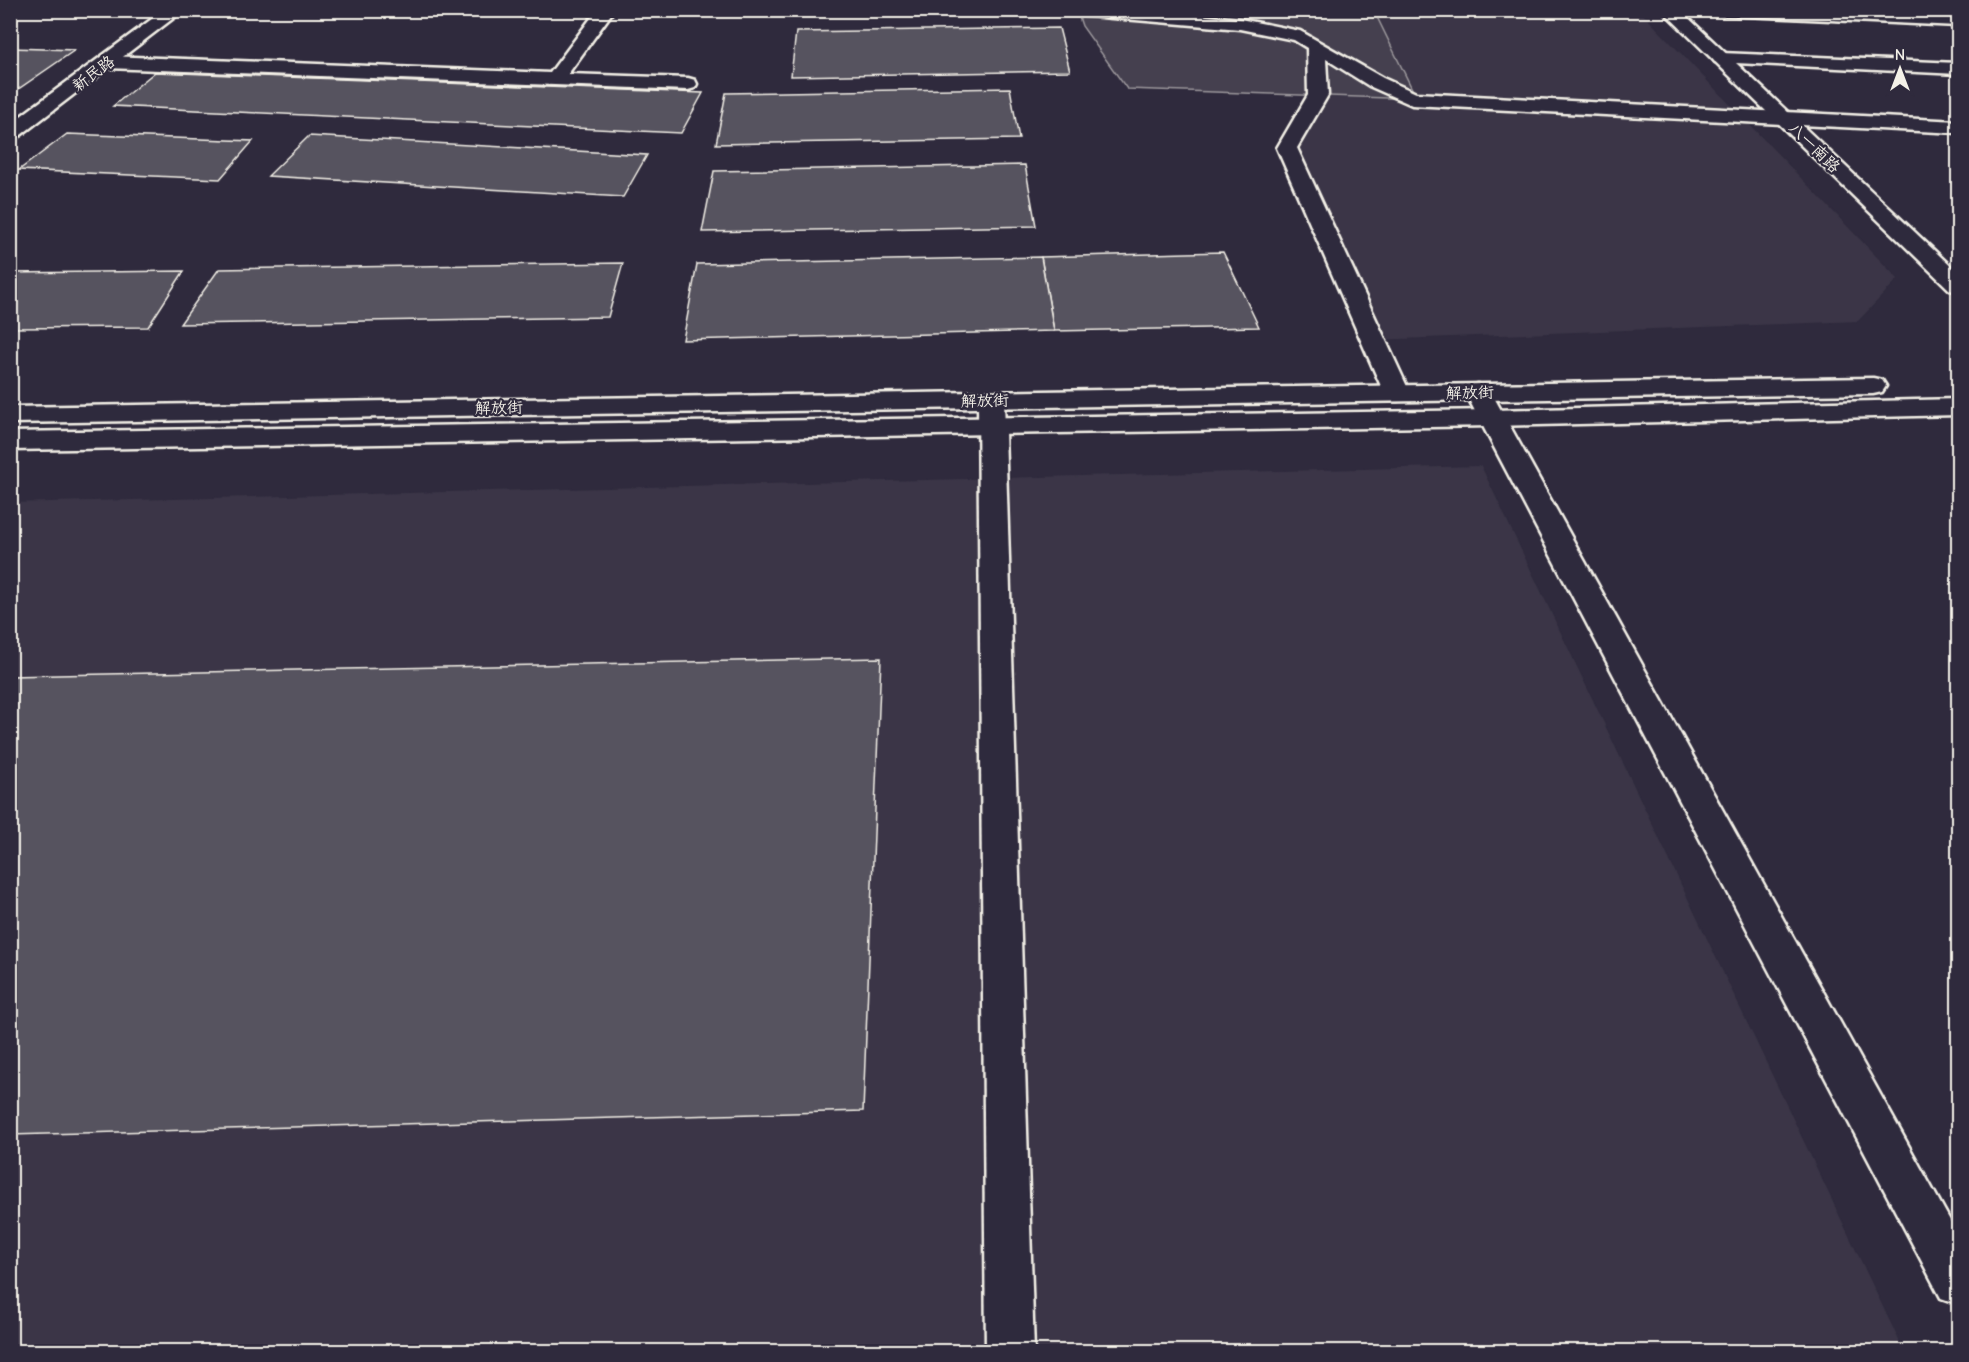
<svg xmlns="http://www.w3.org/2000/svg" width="1969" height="1362" viewBox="0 0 1969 1362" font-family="'Comic Neue','LXGW WenKai TC',sans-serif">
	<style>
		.built { fill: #3b3647 }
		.green { fill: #454050; stroke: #9c989c; stroke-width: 1.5 }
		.building { fill: #56525f; stroke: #f4f1e8; stroke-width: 1.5 }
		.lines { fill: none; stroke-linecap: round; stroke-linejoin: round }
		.minor-casing { stroke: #f4f1e8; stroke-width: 5 }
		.tertiary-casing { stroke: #f4f1e8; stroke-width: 5 }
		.secondary-casing { stroke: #f4f1e8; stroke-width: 5 }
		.minor { fill: #2f2a3d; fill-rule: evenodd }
		.tertiary { fill: #2f2a3d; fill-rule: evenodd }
		.secondary { fill: #2f2a3d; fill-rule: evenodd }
		.labels { text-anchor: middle; stroke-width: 4.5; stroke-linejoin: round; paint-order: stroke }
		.far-street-label { font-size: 16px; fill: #f4f1e8; stroke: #2f2a3d }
	</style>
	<rect width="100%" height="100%" fill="#2f2a3d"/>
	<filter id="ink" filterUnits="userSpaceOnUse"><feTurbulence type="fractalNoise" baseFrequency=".0167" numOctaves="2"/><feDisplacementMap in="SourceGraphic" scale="12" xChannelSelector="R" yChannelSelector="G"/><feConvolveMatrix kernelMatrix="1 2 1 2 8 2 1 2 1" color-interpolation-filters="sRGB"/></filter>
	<g filter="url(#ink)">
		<g class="built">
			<path d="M1374 11H1640L1898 279 1858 321 1373 340 1287 148 1318 95 1417 99Z"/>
			<path d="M1481 466 1904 1351H11L10 503Z"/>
		</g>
		<path class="green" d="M1077 11H1374L1417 99 1127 89 1082 26Z"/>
		<g class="building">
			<path d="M1059 28 1070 71 791 76 796 32Z"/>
			<path d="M10 48 75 50 14 92H10Z"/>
			<path d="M155 72 703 93 681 133 113 106Z"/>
			<path d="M1010 88 1019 139 716 144 726 93Z"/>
			<path d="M67 134 253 141 220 179 19 170Z"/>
			<path d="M309 136 647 155 623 197 268 176Z"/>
			<path d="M1025 165 1036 226 702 232 714 171Z"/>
			<path d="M1223 252 1259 327 1054 331 1041 257Z"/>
			<path d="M1041 257 1054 331 683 340 697 264Z"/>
			<path d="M623 263 608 317 180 324 219 269Z"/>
			<path d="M184 271 148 327 10 328V273Z"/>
			<path d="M881 658 863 1111 10 1135V676Z"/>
		</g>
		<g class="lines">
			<defs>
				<g id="minor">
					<path d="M597 10H614L568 74 688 78 695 80 697 84 695 88 688 90 107 68 100 66 98 62 100 58 107 56 550 73Z"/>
					<path d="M1069 10H1143L1240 19 1300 31 1383 78 1416 93 1958 121V133L1412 105 1369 86 1326 59 1328 95 1297 148 1410 393 1406 399 1397 401 1388 399 1384 393 1277 148 1308 95 1307 48 1294 40 1240 29 1077 15Z"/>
					<path d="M1716 10H1845L1958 16V26L1724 15Z"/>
					<path d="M1721 53 1958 63V74L1715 62 1712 58 1715 54Z"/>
					<path d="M1478 384 1487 386 1491 392 1958 1235V1304L1941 1298 1465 392 1469 386Z"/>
					<path d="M991 392 1000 394 1004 400 1034 1352H986L978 400 982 394Z"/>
				</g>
				<path id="tertiary" d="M164 10H184L17 138 10 140V124Z"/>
				<g id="secondary">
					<path d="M1662 10H1680L1958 273V292L1950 290Z"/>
					<path d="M1873 378 1882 380 1886 386 1882 392 1873 394 10 423V407Z"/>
					<path d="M1958 399V415L1492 426 10 450V432L1492 410Z"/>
				</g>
			</defs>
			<use href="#minor" class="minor-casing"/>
			<use href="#tertiary" class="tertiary-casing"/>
			<use href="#secondary" class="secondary-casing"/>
			<use href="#minor" class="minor"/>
			<use href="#tertiary" class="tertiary"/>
			<use href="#secondary" class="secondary"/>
		</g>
	</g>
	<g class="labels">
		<g class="far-street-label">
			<text transform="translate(93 73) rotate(-37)" y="6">新民路</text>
			<text transform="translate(1815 147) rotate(44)" y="6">八一南路</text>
			<text transform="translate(1470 392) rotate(-1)" y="6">解放街</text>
			<text transform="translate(985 400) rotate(-1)" y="6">解放街</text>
			<text transform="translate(499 407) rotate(-1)" y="6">解放街</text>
		</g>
	</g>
	<rect width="1969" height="1362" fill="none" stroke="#2f2a3d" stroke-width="36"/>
	<rect x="18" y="18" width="1933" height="1326" fill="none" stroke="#f4f1e8" stroke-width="2" filter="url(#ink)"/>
	<g transform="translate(1900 69)" stroke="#2f2a3d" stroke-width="4.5" paint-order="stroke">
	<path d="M0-4.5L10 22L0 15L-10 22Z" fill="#f4f1e8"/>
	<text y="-9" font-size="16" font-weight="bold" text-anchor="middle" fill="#f4f1e8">N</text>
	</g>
</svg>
